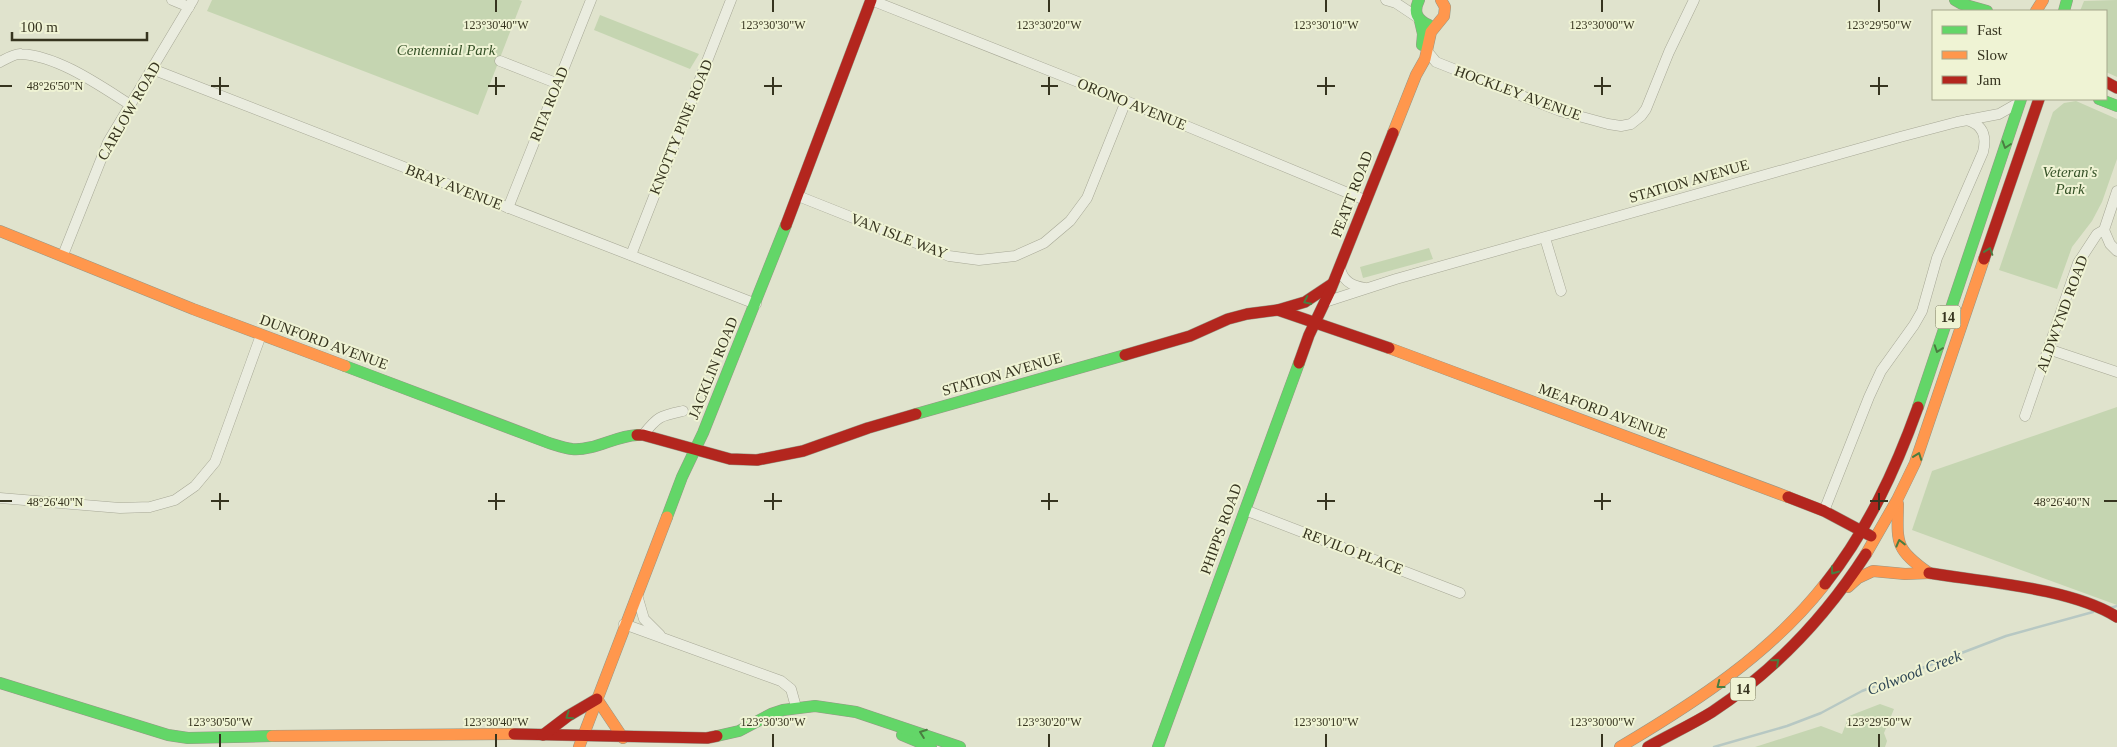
<svg xmlns="http://www.w3.org/2000/svg" width="2117" height="747" viewBox="0 0 2117 747" font-family="Georgia,serif">
	<style>
		.green { fill: #c5d5b1 }
		.lines { fill: none; stroke-linecap: round; stroke-linejoin: round }
		.stream { stroke: #b7c8c3; stroke-width: 2.5 }
		.street-casing { stroke: #a7a896; stroke-width: 11 }
		.fast-casing { stroke: #969786; stroke-width: 12 }
		.slow-casing { stroke: #969786; stroke-width: 12 }
		.jam-casing { stroke: #969786; stroke-width: 12 }
		.street { stroke: #eaecdf; stroke-width: 10 }
		.fast { stroke: #63d668; stroke-width: 11 }
		.slow { stroke: #ff974d; stroke-width: 11 }
		.jam { stroke: #b3261e; stroke-width: 11 }
		.oneway { stroke: #4a7d40 }
		.ticks { fill: none; stroke: #36341f; stroke-width: 2 }
		.labels { text-anchor: middle; stroke-width: 4; stroke-linejoin: round; paint-order: stroke }
		.shield { fill: #eff3d4; stroke: #6e6d55; stroke-width: 1 }
		.shield-label { font-size: 14px; font-weight: bold; fill: #36341f }
		.park-label { font-size: 15px; font-style: italic; fill: #355127; stroke: #eff3d4 }
		.street-label { font-size: 15px; fill: #36341f; stroke: #eff3d4 }
		.water-label { font-size: 16px; font-style: italic; fill: #2f4755; stroke: #eff3d4 }
		.ticks-label { font-size: 12px; text-anchor: middle; fill: #36341f; stroke: #eff3d4; stroke-width: 4; stroke-linejoin: round; paint-order: stroke }
	</style>
	<rect width="100%" height="100%" fill="#e0e3cd"/>
	<g class="green">
		<path d="M212 0H519L522 1 478 115 207 11Z"/>
		<path d="M2117 0V77L2106 72V11H2080L2084 1Z"/>
		<path d="M600 15 699 54 690 69 594 30Z"/>
		<path d="M2076 101 2117 119V159L2102 202 2092 221 2072 247 2057 289 1999 270 2053 112 2064 103Z"/>
		<path d="M1429 248 1433 259 1363 278 1360 267Z"/>
		<path d="M2117 407V605L1912 530 1932 471Z"/>
		<path d="M1880 704 1894 709 1884 733 1887 741 1885 747H1755L1821 726 1842 734 1849 716Z"/>
	</g>
	<g class="lines">
		<g class="stream">
			<path d="M2110 608 2117 606"/>
			<path d="M1714 747 1787 726 1821 713 1862 691 2006 636 2093 612"/>
		</g>
		<defs>
			<g id="street">
				<path d="M172 0 189 7"/>
				<path d="M871 0 1126 101 1365 200"/>
				<path d="M1386 0 1396 3 1417 17"/>
				<path d="M1427 51 1436 62 1560 111 1608 124 1621 126 1631 124 1641 116 1646 109 1669 52 1694 0"/>
				<path d="M500 61 556 83"/>
				<path d="M0 62C6 59 15 53 21 54 58 56 99 85 129 104"/>
				<path d="M152 69 756 304"/>
				<path d="M798 196 949 256 979 260 1015 256 1044 243 1070 221 1087 198 1126 101"/>
				<path d="M508 208 591 0"/>
				<path d="M2104 230 2110 244 2117 251"/>
				<path d="M1545 238 1561 291"/>
				<path d="M63 255 108 142 193 0"/>
				<path d="M631 255 731 0"/>
				<path d="M1340 267C1342 281 1352 286 1365 288"/>
				<path d="M1325 302 1396 279 1900 137 1957 122 1999 114 2020 102"/>
				<path d="M2048 349 2117 372"/>
				<path d="M2025 416 2078 263 2097 234 2104 230 2117 191"/>
				<path d="M643 435C658 416 660 416 683 411"/>
				<path d="M0 498 120 508 150 507 175 500 195 486 215 462 261 335"/>
				<path d="M1245 510 1460 593"/>
				<path d="M1824 511 1869 397 1881 371 1914 325 1922 311 1937 258 1983 152C1987 136 1983 125 1967 120"/>
				<path d="M637 595 644 619 660 635"/>
				<path d="M624 624 781 681 791 689 796 707"/>
			</g>
			<g id="fast">
				<path d="M1419 0C1413 12 1417 20 1429 25"/>
				<path d="M1955 0 1962 4 1987 11"/>
				<path d="M2064 11 2067 0"/>
				<path d="M1420 21 1423 34 1422 45"/>
				<path d="M2099 99 2117 106"/>
				<path d="M345 366 549 443C556 445 564 448 572 449 594 451 615 436 637 435"/>
				<path d="M1918 407 2021 99"/>
				<path d="M916 414 1125 355"/>
				<path d="M667 517 682 477 703 433 786 225"/>
				<path d="M0 683 168 735 188 738 272 736"/>
				<path d="M902 735 931 747"/>
				<path d="M717 736 739 731 771 714 783 710 815 706 856 712 960 747"/>
				<path d="M1158 747 1299 363"/>
			</g>
			<g id="slow">
				<path d="M2036 11 2043 0"/>
				<path d="M1393 133 1416 75 1425 59 1431 32 1444 16 1445 7 1441 0"/>
				<path d="M0 231 193 309 345 366"/>
				<path d="M1389 348 1788 497"/>
				<path d="M1898 504C1897 544 1895 549 1929 573"/>
				<path d="M1866 554 1897 500 1915 463 1984 259"/>
				<path d="M1848 587 1858 578 1873 571 1905 574 1929 573"/>
				<path d="M597 699 623 738"/>
				<path d="M272 736 514 734"/>
				<path d="M579 747 667 517"/>
				<path d="M1620 747C1696 702 1770 654 1825 584"/>
			</g>
			<g id="jam">
				<path d="M2106 82 2117 88"/>
				<path d="M786 225 871 0"/>
				<path d="M1984 259 2039 99"/>
				<path d="M1278 310 1305 302 1332 284"/>
				<path d="M1125 355 1190 336 1228 319 1247 314 1278 310 1389 348"/>
				<path d="M1299 363 1309 335 1330 291 1393 133"/>
				<path d="M637 435H643L730 459 757 460 803 451 868 428 916 414"/>
				<path d="M1788 497 1824 511 1871 536"/>
				<path d="M1929 573C1984 582 2071 588 2117 617"/>
				<path d="M1825 584C1867 531 1895 471 1918 407"/>
				<path d="M514 734 707 738 717 736"/>
				<path d="M543 735 568 716 597 699"/>
				<path d="M1648 747C1669 735 1691 725 1712 712 1774 671 1826 616 1866 554"/>
			</g>
		</defs>
		<use href="#street" class="street-casing"/>
		<use href="#fast" class="fast-casing"/>
		<use href="#slow" class="slow-casing"/>
		<use href="#jam" class="jam-casing"/>
		<use href="#street" class="street"/>
		<use href="#fast" class="fast"/>
		<use href="#slow" class="slow"/>
		<use href="#jam" class="jam"/>
	</g>
	<defs><path id="oneway-chevron" d="M-2-3.5L2.5 0L-2 3.5" fill="none" stroke-width="1.6" stroke-linecap="round" stroke-linejoin="round" transform="scale(1.25)"/></defs>
	<g class="oneway">
		<use href="#oneway-chevron" transform="translate(2006 145) rotate(108)"/>
		<use href="#oneway-chevron" transform="translate(1989 251) rotate(-71)"/>
		<use href="#oneway-chevron" transform="translate(1307 301) rotate(154)"/>
		<use href="#oneway-chevron" transform="translate(1938 349) rotate(109)"/>
		<use href="#oneway-chevron" transform="translate(1918 456) rotate(-70)"/>
		<use href="#oneway-chevron" transform="translate(1900 543) rotate(-104)"/>
		<use href="#oneway-chevron" transform="translate(1834 571) rotate(126)"/>
		<use href="#oneway-chevron" transform="translate(1776 662) rotate(-41)"/>
		<use href="#oneway-chevron" transform="translate(1720 685) rotate(142)"/>
		<use href="#oneway-chevron" transform="translate(569 716) rotate(146)"/>
		<use href="#oneway-chevron" transform="translate(923 733) rotate(-160)"/>
	</g>
	<path class="ticks" d="M496 0V12M773 0V12M1049 0V12M1326 0V12M1602 0V12M1879 0V12M220 77V95M496 77V95M773 77V95M1049 77V95M1326 77V95M1602 77V95M1879 77V95M0 86H12M211 86H229M488 86H505M764 86H782M1041 86H1058M1317 86H1335M1594 86H1611M1870 86H1888M220 493V510M496 493V510M773 493V510M1049 493V510M1326 493V510M1602 493V510M1879 493V510M0 501H12M211 501H229M488 501H505M764 501H782M1041 501H1058M1317 501H1335M1594 501H1611M1870 501H1888M2104 501H2117M220 734V747M496 734V747M773 734V747M1049 734V747M1326 734V747M1602 734V747M1879 734V747"/>
	<g class="labels">
		<g class="shield">
			<rect x="1935.5" y="305.5" width="25" height="23" rx="4"/>
			<rect x="1730.5" y="677.5" width="25" height="23" rx="4"/>
		</g>
		<g class="shield-label">
			<text x="1948" y="322">14</text>
			<text x="1743" y="694">14</text>
		</g>
		<g class="park-label">
			<text x="446" y="55">Centennial Park</text>
			<text x="2070" y="177">Veteran's<tspan x="2070" dy="17">Park</tspan></text>
		</g>
		<g class="street-label">
			<text transform="translate(1518 93) rotate(20)" y="5">HOCKLEY AVENUE</text>
			<text transform="translate(549 104) rotate(-68)" y="5">RITA ROAD</text>
			<text transform="translate(1132 104) rotate(22)" y="5">ORONO AVENUE</text>
			<text transform="translate(129 111) rotate(-60)" y="5">CARLOW ROAD</text>
			<text transform="translate(681 127) rotate(-68)" y="5">KNOTTY PINE ROAD</text>
			<text transform="translate(1689 181) rotate(-16)" y="5">STATION AVENUE</text>
			<text transform="translate(454 187) rotate(21)" y="5">BRAY AVENUE</text>
			<text transform="translate(1352 194) rotate(-69)" y="5">PEATT ROAD</text>
			<text transform="translate(899 236) rotate(21)" y="5">VAN ISLE WAY</text>
			<text transform="translate(2062 314) rotate(-70)" y="5">ALDWYND ROAD</text>
			<text transform="translate(324 342) rotate(20)" y="5">DUNFORD AVENUE</text>
			<text transform="translate(713 368) rotate(-68)" y="5">JACKLIN ROAD</text>
			<text transform="translate(1002 374) rotate(-16)" y="5">STATION AVENUE</text>
			<text transform="translate(1603 411) rotate(20)" y="5">MEAFORD AVENUE</text>
			<text transform="translate(1221 529) rotate(-70)" y="5">PHIPPS ROAD</text>
			<text transform="translate(1353 551) rotate(21)" y="5">REVILO PLACE</text>
		</g>
		<g class="water-label">
			<text transform="translate(1914 672) rotate(-21)" y="6">Colwood Creek</text>
		</g>
	</g>
	<g class="ticks-label">
		<text x="496" y="29">123°30'40"W</text>
		<text x="773" y="29">123°30'30"W</text>
		<text x="1049" y="29">123°30'20"W</text>
		<text x="1326" y="29">123°30'10"W</text>
		<text x="1602" y="29">123°30'00"W</text>
		<text x="1879" y="29">123°29'50"W</text>
		<text x="55" y="90">48°26'50"N</text>
		<text x="55" y="506">48°26'40"N</text>
		<text x="2062" y="506">48°26'40"N</text>
		<text x="220" y="726">123°30'50"W</text>
		<text x="496" y="726">123°30'40"W</text>
		<text x="773" y="726">123°30'30"W</text>
		<text x="1049" y="726">123°30'20"W</text>
		<text x="1326" y="726">123°30'10"W</text>
		<text x="1602" y="726">123°30'00"W</text>
		<text x="1879" y="726">123°29'50"W</text>
	</g>
	<rect x="1932" y="10" width="175" height="90" fill="#eff3d4" stroke="#a5a78c"/>
	<rect x="1942" y="26" width="25" height="8" fill="#63d668" stroke="#a5a78c"/>
	<text x="1977" y="35" font-size="15" fill="#36341f">Fast</text>
	<rect x="1942" y="51" width="25" height="8" fill="#ff974d" stroke="#a5a78c"/>
	<text x="1977" y="60" font-size="15" fill="#36341f">Slow</text>
	<rect x="1942" y="76" width="25" height="8" fill="#b3261e" stroke="#a5a78c"/>
	<text x="1977" y="85" font-size="15" fill="#36341f">Jam</text>
	<path d="M12 32v8h135v-8" fill="none" stroke="#36341f" stroke-width="2.5"/>
	<text x="20" y="32" font-size="15" fill="#36341f" stroke="#eff3d4" stroke-width="4" paint-order="stroke">100 m</text>
</svg>
